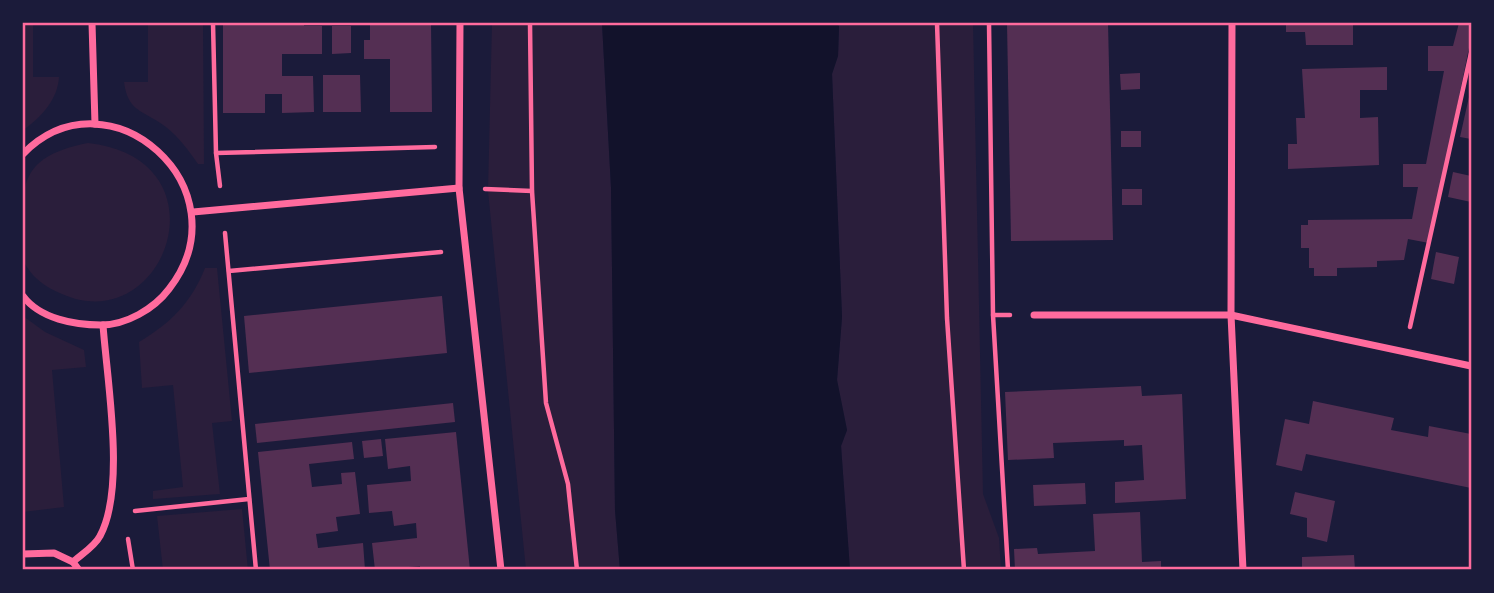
<svg xmlns="http://www.w3.org/2000/svg" width="1494" height="593" viewBox="0 0 1494 593" font-family="'PT Sans Narrow',sans-serif">
	<style>
		.green { fill: #2a1e3b }
		.water { fill: #12122b }
		.building { fill: #542f53 }
		.lines { fill: none; stroke-linecap: round; stroke-linejoin: round }
		.path { stroke: #ff6b9d; stroke-width: 4.5 }
		.minor { stroke: #ff6b9d; stroke-width: 7 }
		.neatline { fill: none; stroke: #ff6b9d; stroke-width: 2.5 }
	</style>
	<rect width="100%" height="100%" fill="#1b1b3a"/>
	<g class="green">
		<path d="M23 23H33V77H59C58 99 41 118 23 130Z"/>
		<path d="M148 23H203L204 164H198C189 151 179 137 166 127 144 110 128 113 124 82H148Z"/>
		<path d="M492 23H602L611 187 615 510 620 570H526L488 191Z"/>
		<path d="M836 23H973L983 494 999 538 1001 570H850L841 446 847 430 837 380 842 317 832 74 838 56 839 26Z"/>
		<path d="M88 143C230 159 165 340 62 294 45 287 31 277 23 260 23 195 10 158 88 143Z"/>
		<path d="M205 268H217L232 421 212 423 220 494 153 499V491L183 487 173 385 142 388 139 342C171 323 191 303 205 268Z"/>
		<path d="M23 316 45 332 84 350 86 367 52 370 64 507 23 512Z"/>
		<path d="M242 509 248 570H163L157 516Z"/>
	</g>
	<path class="water" d="M602 23H836L839 26 838 56 832 74 842 317 837 380 847 430 841 446 850 570H620L615 510 611 187Z"/>
	<g class="building">
		<path d="M223 23H304V26H322V54H282V76H313L314 112 282 113V94H265V113H223Z"/>
		<path d="M370 23H431L432 112H390V59H364V40H370Z"/>
		<path d="M1007 23H1108L1113 240 1011 241Z"/>
		<path d="M1286 23H1353V45H1306L1305 32H1286Z"/>
		<path d="M1459 23H1471V38L1429 243 1408 239 1404 260 1377 261V267L1337 268V276H1314V268H1309V248H1301V225H1308V220L1412 219 1418 187H1403V164H1426L1444 71H1428V46H1453Z"/>
		<path d="M332 26H351V53L332 54Z"/>
		<path d="M1387 67V90H1360V118L1378 117 1379 165 1288 169V144H1297L1296 118H1305L1302 69Z"/>
		<path d="M1140 73V89L1121 90 1120 74Z"/>
		<path d="M323 75H360L361 112H323Z"/>
		<path d="M1471 88V139L1460 137Z"/>
		<rect x="1121" y="131" width="20" height="16"/>
		<path d="M1453 172 1471 176V202L1448 197Z"/>
		<rect x="1122" y="189" width="20" height="16"/>
		<path d="M1436 252 1459 257 1454 284 1431 279Z"/>
		<path d="M442 296 447 353 249 373 244 316Z"/>
		<path d="M1141 386 1142 396 1182 394 1186 499 1115 503V482L1144 480 1142 445 1124 446V440L1053 443 1054 458 1008 460 1005 392Z"/>
		<path d="M1313 401 1394 418 1391 430 1428 437 1429 426 1471 434V488L1306 454 1302 471 1276 465 1285 419 1309 424Z"/>
		<path d="M453 403 455 422 257 443 255 424Z"/>
		<path d="M456 432 470 570H420V566L375 570 372 543 417 538 416 523 394 526 392 511 369 513 367 485 411 481 410 466 388 469 385 439Z"/>
		<path d="M381 439 383 456 364 458 362 441Z"/>
		<path d="M352 442 354 459 309 464 312 487 342 484 341 473 355 472 360 514 336 517 338 531 316 534 318 548 363 543 365 570H270L258 452Z"/>
		<path d="M1085 483 1086 504 1034 506 1033 485Z"/>
		<path d="M1295 492 1335 501 1327 542 1307 537V518L1290 514Z"/>
		<path d="M1140 512 1142 562 1161 561V570H1015L1014 549 1037 548 1038 554 1095 551 1093 514Z"/>
		<path d="M1354 555 1355 570H1302V557Z"/>
	</g>
	<g class="lines">
		<g class="path">
			<path d="M213 23 216 153 220 186"/>
			<path d="M530 23 532 191 546 403 568 484 577 570"/>
			<path d="M937 23 947 318 964 570"/>
			<path d="M989 23 993 315 1008 570"/>
			<path d="M216 153 435 147"/>
			<path d="M485 189 532 191"/>
			<path d="M225 233 256 570"/>
			<path d="M229 271 441 252"/>
			<path d="M993 315H1010"/>
			<path d="M1410 327 1471 53"/>
			<path d="M135 511 249 499"/>
			<path d="M128 539 133 570"/>
		</g>
		<g class="minor">
			<path d="M92 23 95 124"/>
			<path d="M460 23 459 188 501 570"/>
			<path d="M1232 23 1231 315 1243 570"/>
			<path d="M23 154C109 66 247 189 169 289 154 309 126 325 101 325 75 325 40 319 23 296"/>
			<path d="M193 212 459 188"/>
			<path d="M1034 315H1231L1471 366"/>
			<path d="M23 554 54 553 73 562"/>
			<path d="M79 570 73 562C82 554 95 546 100 536 126 488 107 381 103 325"/>
		</g>
	</g>
	<rect width="1494" height="593" fill="none" stroke="#1b1b3a" stroke-width="49"/>
	<rect x="24" y="24" width="1446" height="544" class="neatline"/>
</svg>
